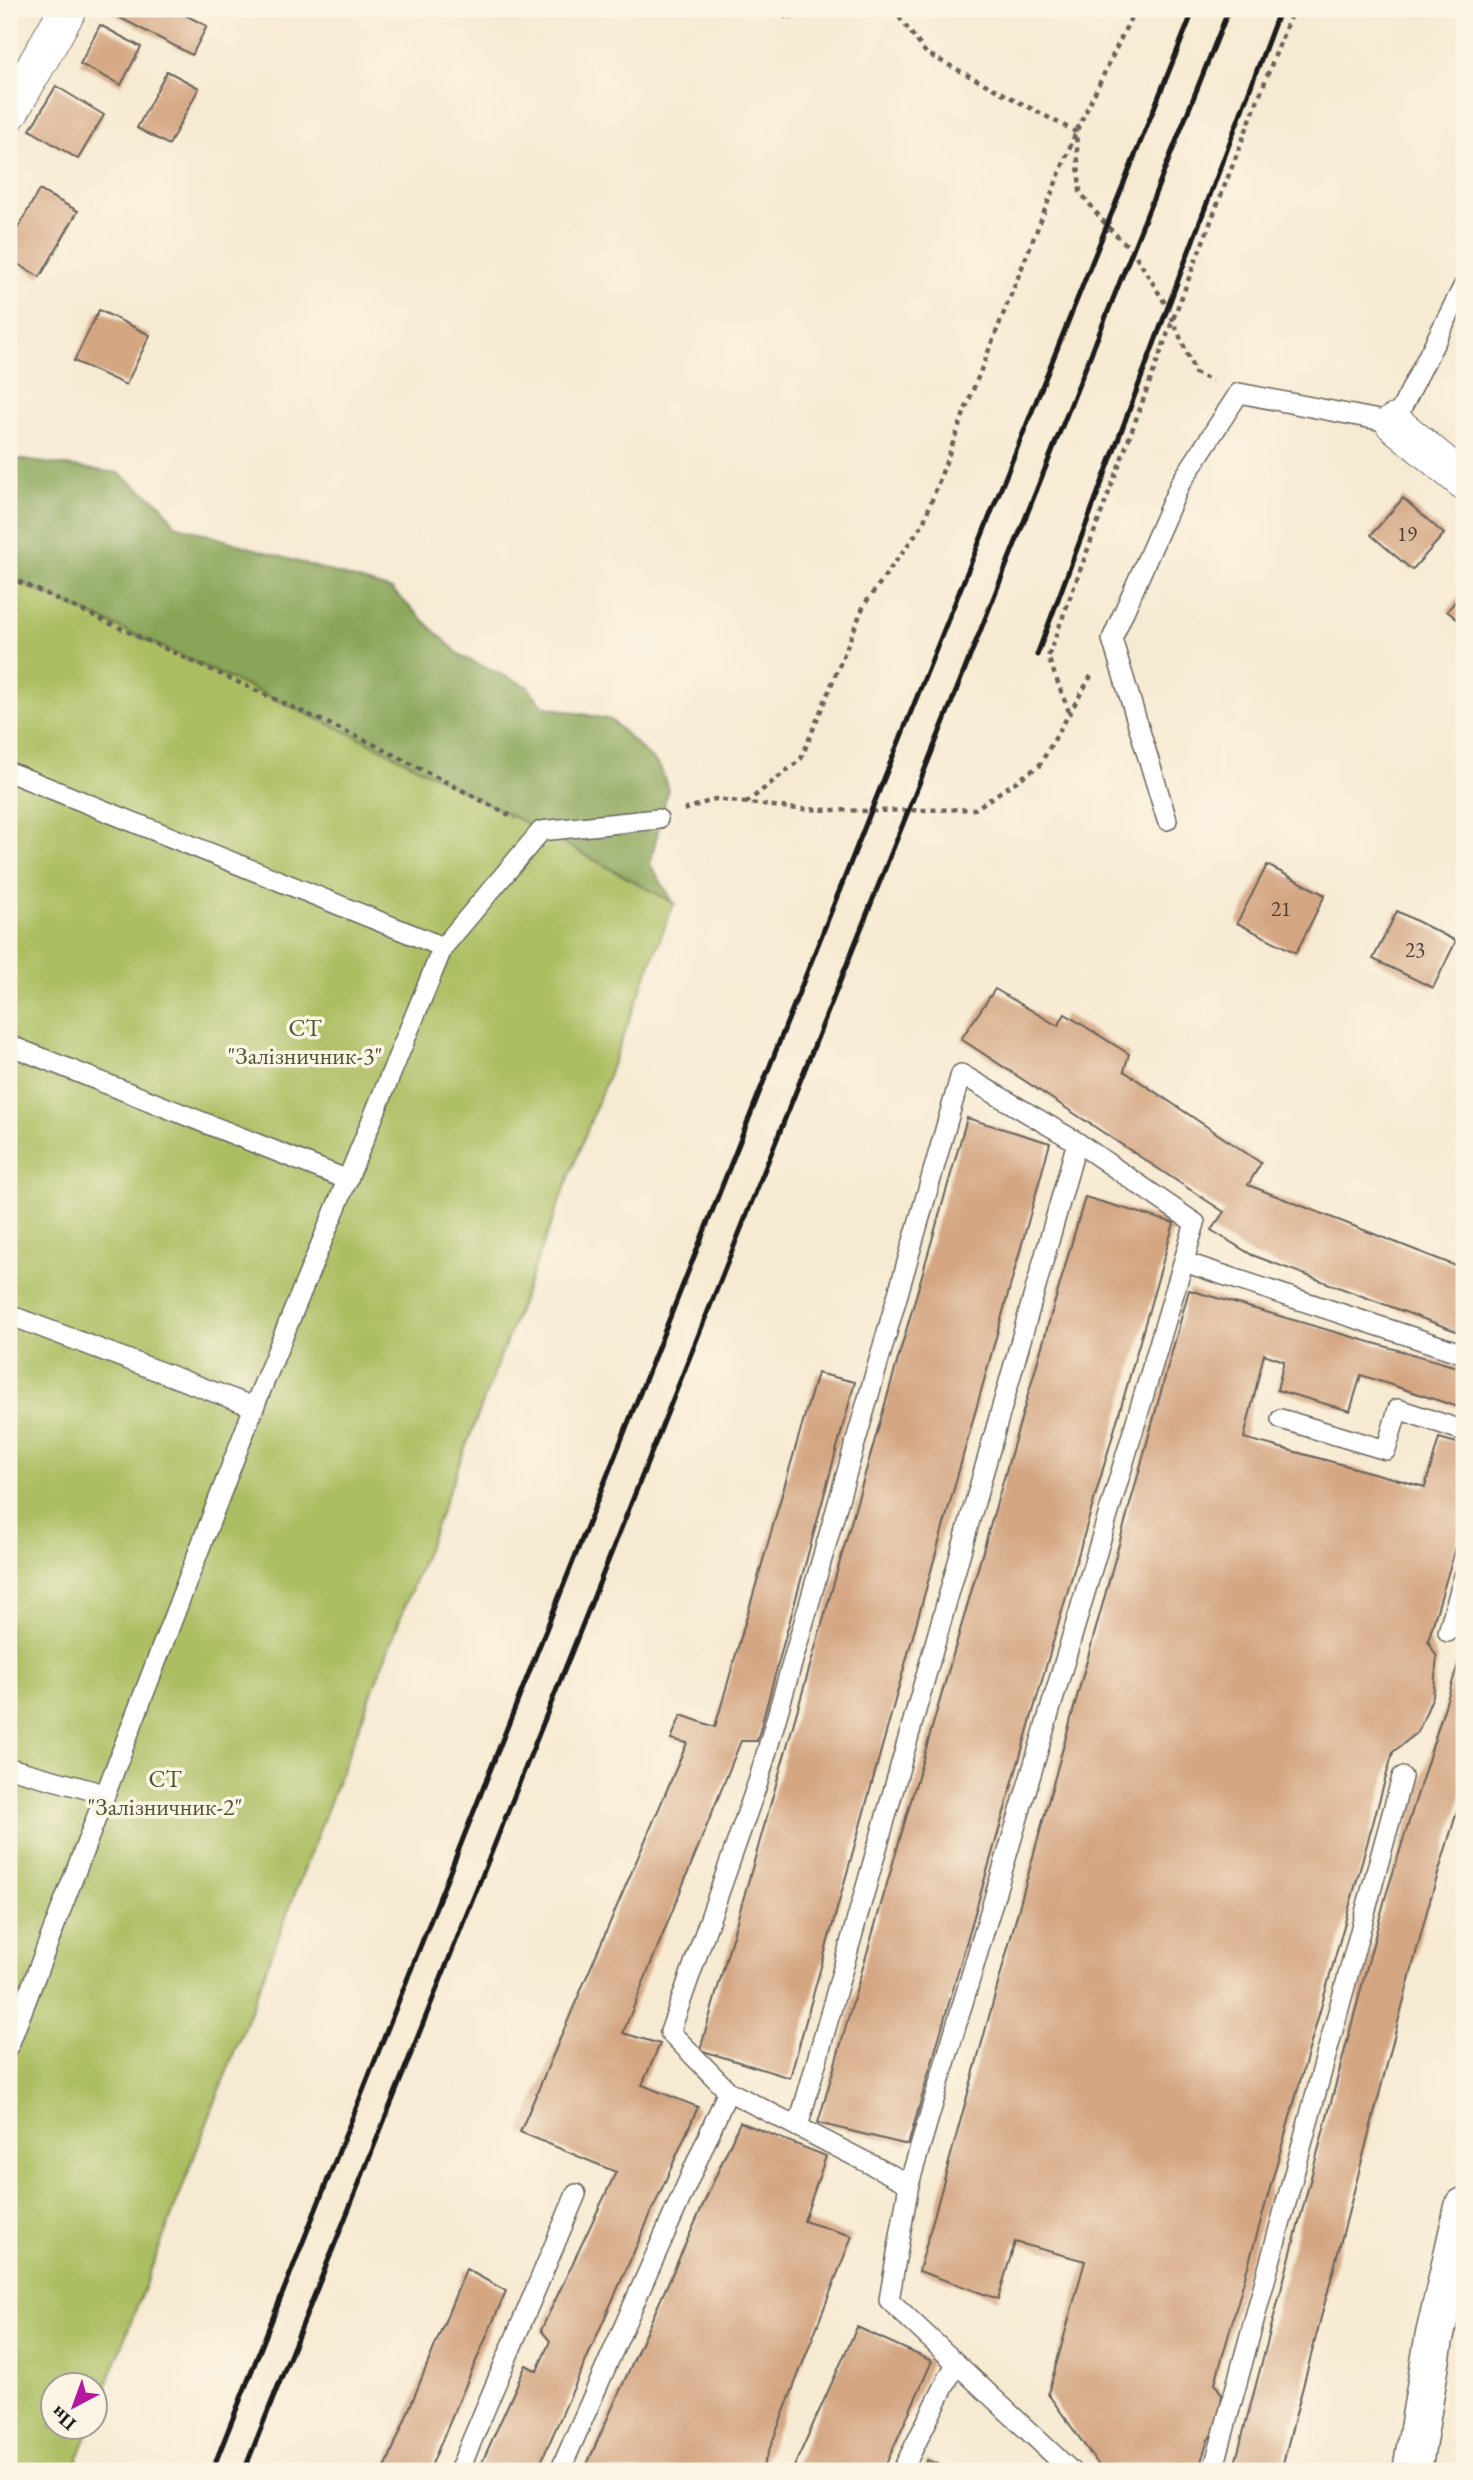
<svg xmlns="http://www.w3.org/2000/svg" width="1473" height="2480" viewBox="0 0 1473 2480" font-family="'EB Garamond',serif">
	<style>
		.green { fill: #acbe62; stroke: #646d3f; stroke-width: 2 }
		.forest { fill: #89a558; stroke: #52603a; stroke-width: 2 }
		.building { fill: #d4a682 }
		.lines { fill: none; stroke-linecap: round; stroke-linejoin: round }
		.lane-casing { stroke: #69645c; stroke-width: 22 }
		.street-casing { stroke: #69645c; stroke-width: 39 }
		.primary-casing { stroke: #69645c; stroke-width: 41 }
		.path { stroke: #69645c; stroke-width: 4.5; stroke-dasharray: 5 5; stroke-linecap: butt }
		.lane { stroke: #fff; stroke-width: 19 }
		.street { stroke: #fff; stroke-width: 37 }
		.primary { stroke: #fff; stroke-width: 38 }
		.rail { stroke: #1c1c1c; stroke-width: 5 }
		.labels { text-anchor: middle; stroke-width: 7; stroke-linejoin: round; paint-order: stroke }
		.number-label { font-size: 21px; fill: #4a3e36 }
		.park-label { font-size: 24px; fill: #4e5534; stroke: #fcf5e5 }
	</style>
	<rect width="100%" height="100%" fill="#fcf5e5"/>
	<filter id="ink" filterUnits="userSpaceOnUse"><feTurbulence type="fractalNoise" baseFrequency=".0143" numOctaves="2"/><feDisplacementMap in="SourceGraphic" scale="14" xChannelSelector="R" yChannelSelector="G"/><feConvolveMatrix kernelMatrix="1 2 1 2 8 2 1 2 1" color-interpolation-filters="sRGB"/></filter>
	<filter id="wash" filterUnits="userSpaceOnUse"><feTurbulence type="fractalNoise" baseFrequency=".00686" numOctaves="4" result="noise"/><feDisplacementMap in="SourceGraphic" scale="28" xChannelSelector="R" yChannelSelector="G"/><feGaussianBlur stdDeviation="1.57" result="paint"/><feColorMatrix in="noise" values="0 0 0 0 0 0 0 0 0 0 0 0 0 0 0 0 0 1.4 0 .05"/><feComposite in="paint" operator="in"/></filter>
	<g filter="url(#wash)">
		<rect width="100%" height="100%" fill="#f7ead2"/>
		<path class="green" d="M9 577 373 744 541 831 674 903 95 2416 94 2386H52V2428H90L73 2471H9Z"/>
		<path class="forest" d="M9 458 118 473 161 504 175 525 392 590 462 657 527 686 543 706 611 720 660 767 668 789 650 864 674 903 541 831 373 744 9 577Z"/>
		<g id="blocks">
			<g class="building">
				<path d="M103 9H173L207 26 192 55Z"/>
				<path d="M778 9H799L785 18Z"/>
				<path d="M100 25 141 47 121 85 80 64Z"/>
				<path d="M167 71 199 88 169 145 137 128Z"/>
				<path d="M56 86 104 115 78 159 30 130Z"/>
				<path d="M39 190 78 211 40 277 9 259V244Z"/>
				<path d="M99 310 150 335 126 385 74 361Z"/>
				<path d="M1403 498 1444 534 1412 570 1371 535Z"/>
				<path d="M1464 591V625L1447 611Z"/>
				<path d="M1267 865 1325 895 1296 953 1237 923Z"/>
				<path d="M1397 911 1456 941 1433 988 1373 959Z"/>
				<path d="M995 989 1058 1026 1065 1014 1129 1054 1124 1071 1261 1163 1248 1185 1464 1269V1334L1252 1255 1211 1230 1224 1212 961 1039Z"/>
				<path d="M967 1118 1050 1143 790 2078 700 2050Z"/>
				<path d="M1085 1197 1174 1223 908 2145 818 2123Z"/>
				<path d="M1189 1290 1464 1369V1409L1361 1375 1350 1411 1277 1390 1284 1361 1264 1354 1244 1438 1425 1487 1439 1438 1464 1445V1520L1428 1641 1437 1657 1433 1696 1418 1732 1393 1752 1215 2383 1222 2395 1218 2425 1208 2440 1198 2471H1103L1048 2394 1085 2261 1015 2242 998 2299 919 2271Z"/>
				<path d="M817 1373 855 1382 757 1741H741L623 2033 660 2044 642 2085 698 2107 537 2471H478L526 2365 537 2371 550 2341 541 2330 616 2172 520 2132 687 1743 671 1739 681 1715 715 1727Z"/>
				<path d="M1464 1645V1788L1428 1907 1281 2471H1233L1386 1895Z"/>
				<path d="M740 2122 826 2156 804 2221 852 2236 761 2471H584Z"/>
				<path d="M466 2269 506 2291 429 2471H384Z"/>
				<path d="M857 2327 932 2361 883 2471H792Z"/>
				<path d="M927 2460 954 2471H922Z"/>
			</g>
		</g>
	</g>
	<g filter="url(#ink)">
		<use href="#blocks" fill-opacity="0" stroke="#69645c" stroke-width="2"/>
		<g class="lines">
			<defs>
				<g id="lane">
					<path d="M9 772 443 947"/>
					<path d="M1167 820 1112 639 1180 484 1239 393 1394 423 1464 285"/>
					<path d="M9 1045 348 1180"/>
					<path d="M1184 1262 1464 1354"/>
					<path d="M9 1315 254 1407"/>
					<path d="M1281 1419 1386 1450 1398 1409 1464 1431"/>
					<path d="M1448 1632 1464 1576"/>
					<path d="M9 1768 105 1794"/>
					<path d="M9 2045 254 1407 443 947 541 831 658 819"/>
					<path d="M728 2091 670 2032 758 1782 961 1074 1077 1142 1195 1223 909 2184 889 2300 1071 2471"/>
					<path d="M798 2127 1077 1142"/>
					<path d="M459 2471 576 2194"/>
					<path d="M560 2471 728 2091 909 2184"/>
					<path d="M902 2471 956 2363"/>
					<path d="M1213 2471 1402 1777"/>
				</g>
				<g id="street">
					<path d="M9 113 68 9"/>
					<path d="M1394 423 1464 481"/>
				</g>
				<path id="primary" d="M1412 2471 1434 2339 1464 2207"/>
			</defs>
			<use href="#lane" class="lane-casing"/>
			<use href="#street" class="street-casing"/>
			<use href="#primary" class="primary-casing"/>
			<g class="path">
				<path d="M893 9 926 53 1076 132 1080 192 1107 226 1133 251 1168 308 1195 373 1212 381"/>
				<path d="M9 577 373 744 515 818"/>
				<path d="M1069 712 1048 657 1172 322 1293 9"/>
				<path d="M746 803 801 759 864 605 923 524 967 405 1076 132 1135 9"/>
				<path d="M684 810 715 799 798 809 871 811 975 809 1039 766 1091 676"/>
			</g>
			<use href="#lane" class="lane"/>
			<use href="#street" class="street"/>
			<use href="#primary" class="primary"/>
			<g class="rail">
				<path d="M1037 655 1280 9"/>
				<path d="M212 2471 871 811 1194 9"/>
				<path d="M244 2471 1229 9"/>
			</g>
		</g>
	</g>
	<g class="labels">
		<g class="number-label">
			<text x="1407" y="541">19</text>
			<text x="1281" y="916">21</text>
			<text x="1415" y="957">23</text>
		</g>
		<g class="park-label">
			<text x="305" y="1036">СТ<tspan x="305" dy="28">"Залізничник-3"</tspan></text>
			<text x="165" y="1787">СТ<tspan x="165" dy="28">"Залізничник-2"</tspan></text>
		</g>
	</g>
	<rect width="1473" height="2480" fill="none" stroke="#fcf5e5" stroke-width="35"/>
	<g transform="translate(74 2406) rotate(221)"><circle r="33" fill="#fcf5e5" stroke="#a29e95" stroke-width="2"/>
	<path d="M0-5L12 26L0 18L-12 26Z" fill="#b5179e"/>
	<text y="-10" font-size="19" font-weight="bold" text-anchor="middle" fill="#1c1c1c">Пн</text>
	</g>
</svg>
